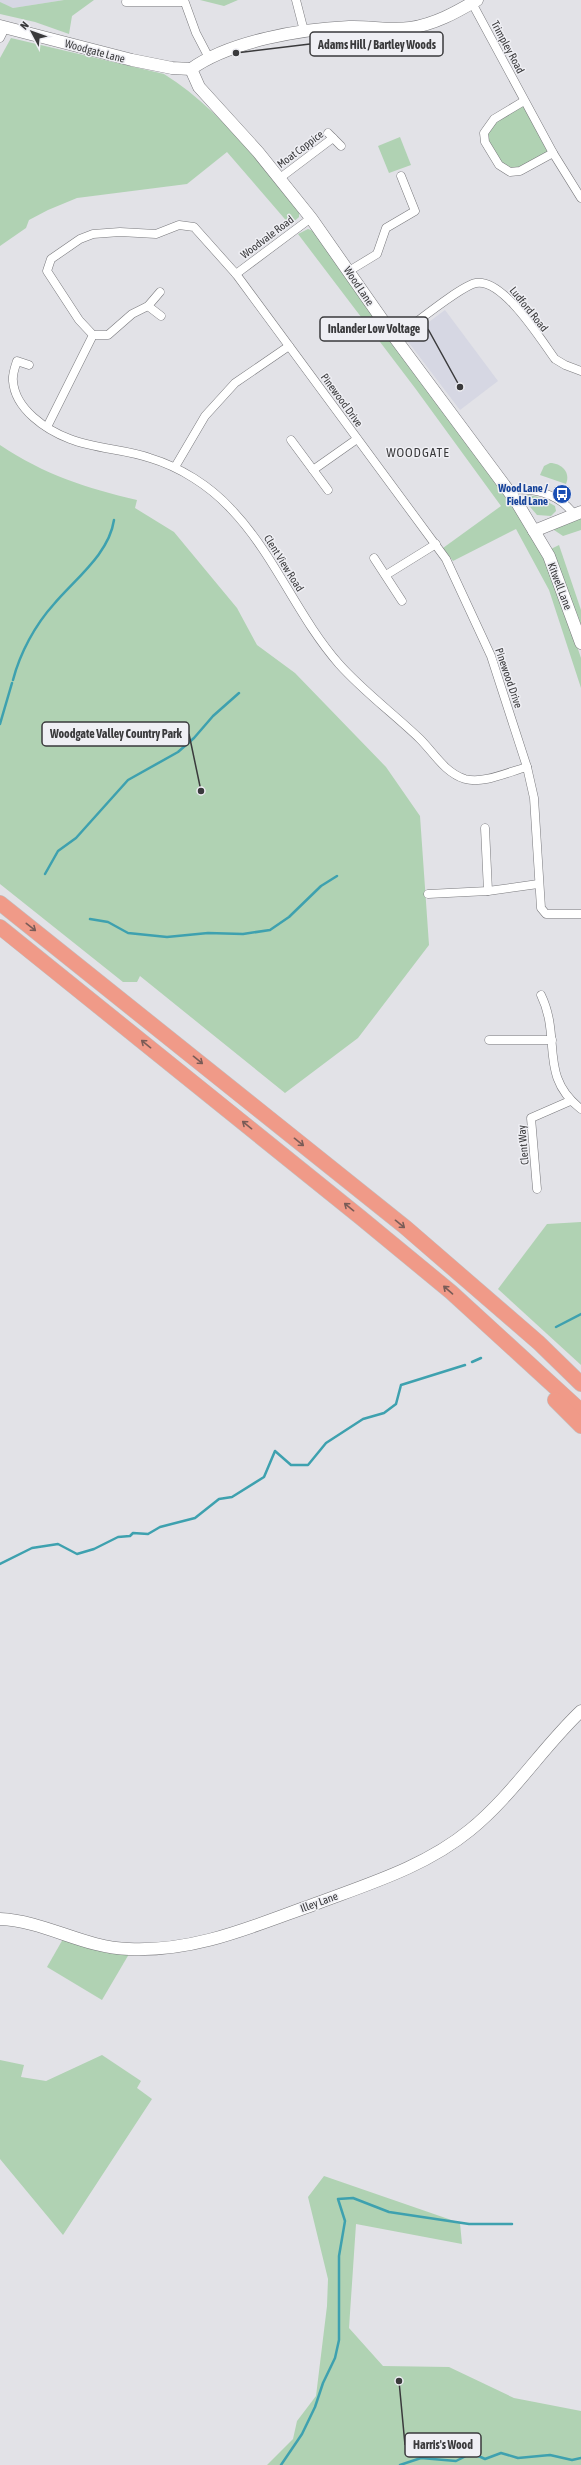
<svg xmlns="http://www.w3.org/2000/svg" width="581" height="2465" viewBox="0 0 581 2465" font-family="'Asap Condensed',sans-serif">
	<style>
		.built { fill: #d6d7e3 }
		.green { fill: #b0d2b3 }
		.lines { fill: none; stroke-linecap: round; stroke-linejoin: round }
		.stream { stroke: #3ea1af; stroke-width: 2.5 }
		.street-casing { stroke: #79797d; stroke-width: 9 }
		.secondary-casing { stroke: #79797d; stroke-width: 13 }
		.highway-casing { stroke: #c0c0c1; stroke-width: 16 }
		.street { stroke: #fff; stroke-width: 8 }
		.secondary { stroke: #fff; stroke-width: 12 }
		.highway { stroke: #f09a88; stroke-width: 15 }
		.oneway { stroke: #7a5c57 }
		.labels { text-anchor: middle; stroke-width: 3; stroke-linejoin: round; paint-order: stroke }
		.street-label { font-size: 11px; fill: #3a3a3c; stroke: #efeff4 }
		.transit-label { font-size: 11px; font-weight: bold; fill: #164399; stroke: #efeff4; text-anchor: end }
		.quarter-label { font-size: 13px; letter-spacing: 1px; fill: #3a3a3c; stroke: #efeff4 }
		.leader { fill: none; stroke: #3a3a3c; stroke-width: 1.5 }
		.callout-dot { fill: #3a3a3c; stroke: #efeff4; stroke-width: 1.5 }
		.callout { fill: #efeff4; stroke: #3a3a3c; stroke-width: 1.5 }
		.callout-label { font-size: 12px; text-anchor: middle; font-weight: bold; fill: #3a3a3c }
	</style>
	<rect width="100%" height="100%" fill="#e2e2e7"/>
	<g class="built">
		<path d="M0 0H64L13 8 0 3Z"/>
		<path d="M445 310 498 381 460 410 406 339Z"/>
	</g>
	<g class="green">
		<path d="M64 0H94L72 16 69 34 35 22 0 14V2L13 8Z"/>
		<path d="M200 0H238L224 6Z"/>
		<path d="M11 38 164 74C216 106 262 164 299 212V217L290 225 227 152 187 184 77 198 48 210 29 220 26 228 0 246V58Z"/>
		<path d="M523 106 549 152C540 157 529 166 519 169 505 172 483 146 487 134 491 119 511 112 523 106Z"/>
		<path d="M400 137 411 165 389 173 378 146Z"/>
		<path d="M308 229 316 232 527 527 540 550 559 593 581 658V688L549 590 516 529 453 561 443 548 501 506 415 388 298 234Z"/>
		<path d="M0 445C45 475 86 488 137 500L135 508 174 532 237 608 257 645 295 673 386 767 420 816 429 945 358 1038 285 1093 140 976 137 982H123L0 884Z"/>
		<path d="M550 463C561 463 571 472 566 484L540 475 544 466Z"/>
		<path d="M528 495 539 497 555 506 556 511 551 516 537 515 525 501V497Z"/>
		<path d="M581 518V530L563 536 554 530 555 527Z"/>
		<path d="M559 545 581 610V631L551 549Z"/>
		<path d="M581 1222V1365L498 1289 547 1224Z"/>
		<path d="M63 1939 129 1954 102 2000 47 1967Z"/>
		<path d="M102 2055 141 2081 137 2088 152 2099 63 2235 0 2159V2060L24 2065 21 2077 46 2081Z"/>
		<path d="M324 2176 460 2223 462 2244 356 2224 349 2328 383 2366 449 2367 514 2398 581 2411V2465H267L293 2439 297 2421 316 2396 327 2306 328 2279 308 2197Z"/>
	</g>
	<g class="lines">
		<g class="stream">
			<path d="M13 680C20 653 35 625 54 604 75 579 109 554 114 520"/>
			<path d="M0 724 12 683"/>
			<path d="M45 874 58 851 76 838 128 780 178 752 194 738 213 716 239 693"/>
			<path d="M90 919 108 922 128 933 167 937 208 933 243 934 270 930 289 917 321 886 337 876"/>
			<path d="M556 1327 581 1314"/>
			<path d="M472 1362 481 1358"/>
			<path d="M0 1564 32 1548 58 1544 77 1554 94 1549 118 1537 130 1536 133 1533 148 1534 160 1527 195 1518 219 1499 232 1497 264 1477 275 1451 291 1465H308L326 1443 363 1419 384 1413 396 1404 401 1385 465 1365"/>
			<path d="M281 2465 302 2434 315 2407 323 2383 335 2358 339 2340V2256L345 2221 338 2199 353 2198 389 2212 469 2224H512"/>
			<path d="M400 2465 421 2458 456 2461 472 2453 485 2459 501 2453 518 2458 550 2455 572 2460 581 2458"/>
		</g>
		<defs>
			<g id="street">
				<path d="M184 0 196 33 208 56"/>
				<path d="M296 0 304 31"/>
				<path d="M126 2H184"/>
				<path d="M472 3 553 153 581 198"/>
				<path d="M0 38 5 28"/>
				<path d="M524 101 494 119 484 133 485 142 499 165 510 172 520 171 553 153"/>
				<path d="M328 133 341 146"/>
				<path d="M280 178 333 138"/>
				<path d="M349 271 377 254 386 228 415 211 401 176"/>
				<path d="M236 274 311 218"/>
				<path d="M148 306 161 316"/>
				<path d="M93 335H108L132 314 148 306 160 292"/>
				<path d="M395 338C411 327 460 286 476 283 503 278 541 340 555 359L565 365 581 371"/>
				<path d="M29 365 17 361C15 367 12 375 13 381 15 409 46 430 70 439 95 449 125 449 150 458 180 467 210 486 231 509 275 555 297 616 339 664 363 691 394 714 420 739 434 753 445 773 465 779 484 784 508 772 527 767"/>
				<path d="M47 427 93 335 79 320 47 271 51 259 80 239 93 234 120 232 156 234 179 225 194 227 236 274 446 559 491 656 527 767 534 798 541 908 546 914H581"/>
				<path d="M291 440 328 490"/>
				<path d="M175 467 205 416 235 383 289 346"/>
				<path d="M313 470 357 439"/>
				<path d="M507 490C533 488 557 492 574 514"/>
				<path d="M374 558 402 601"/>
				<path d="M386 575 436 544"/>
				<path d="M485 828 488 891"/>
				<path d="M428 894 488 891 538 884"/>
				<path d="M541 995C562 1038 538 1076 581 1109"/>
				<path d="M489 1040H552"/>
				<path d="M537 1189 531 1118 570 1101"/>
			</g>
			<g id="secondary">
				<path d="M0 26 132 60 172 68 191 69"/>
				<path d="M191 69 199 87 258 152 311 218 395 338 516 501 549 556 581 643"/>
				<path d="M191 69C230 41 301 29 349 27 369 26 390 31 410 28 435 24 455 13 477 0"/>
				<path d="M534 531 581 512"/>
				<path d="M0 1919C45 1921 84 1948 129 1949 196 1952 253 1926 315 1904 368 1884 425 1867 470 1830 512 1796 542 1748 581 1711"/>
			</g>
			<g id="highway">
				<path d="M0 903 405 1227 539 1343 581 1384"/>
				<path d="M0 927 360 1217 451 1292 581 1411"/>
				<path d="M555 1400 581 1426"/>
			</g>
		</defs>
		<use href="#street" class="street-casing"/>
		<use href="#secondary" class="secondary-casing"/>
		<use href="#highway" class="highway-casing"/>
		<use href="#street" class="street"/>
		<use href="#secondary" class="secondary"/>
		<use href="#highway" class="highway"/>
	</g>
	<defs><path id="oneway-shaft" d="M-6 0H5M1.5-3L5.5 0L1.5 3" fill="none" stroke-width="1.6" stroke-linecap="round" stroke-linejoin="round"/></defs>
	<g class="oneway">
		<use href="#oneway-shaft" transform="translate(31 927) rotate(38)"/>
		<use href="#oneway-shaft" transform="translate(146 1044) rotate(-141)"/>
		<use href="#oneway-shaft" transform="translate(198 1060) rotate(39)"/>
		<use href="#oneway-shaft" transform="translate(247 1125) rotate(-141)"/>
		<use href="#oneway-shaft" transform="translate(299 1142) rotate(39)"/>
		<use href="#oneway-shaft" transform="translate(349 1207) rotate(-141)"/>
		<use href="#oneway-shaft" transform="translate(400 1224) rotate(39)"/>
		<use href="#oneway-shaft" transform="translate(448 1290) rotate(-139)"/>
	</g>
	<defs>
		<symbol id="bus-disc" viewBox="-11 -11 22 22"><circle r="9.5" fill="#1a4fb4" stroke="#efeff4"/><path d="M-5-6H5V4H4V6H2V4H-2V6H-4V4H-5ZM-3.5-4V0h7V-4ZM-3.5 1.2v1.5H-2V1.2ZM2 1.2v1.5H3.5V1.2Z" fill="#fff"/></symbol>
	</defs>
	<g fill-rule="evenodd">
		<use href="#bus-disc" x="551" y="483" width="22" height="22"/>
	</g>
	<g class="labels">
		<g class="street-label">
			<text transform="translate(508 47) rotate(62)" y="4">Trimpley Road</text>
			<text transform="translate(95 51) rotate(15)" y="4">Woodgate Lane</text>
			<text transform="translate(300 149) rotate(-37)" y="4">Moat Coppice</text>
			<text transform="translate(267 237) rotate(-37)" y="4">Woodvale Road</text>
			<text transform="translate(359 286) rotate(56)" y="4">Wood Lane</text>
			<text transform="translate(529 309) rotate(51)" y="4">Ludford Road</text>
			<text transform="translate(342 400) rotate(54)" y="4">Pinewood Drive</text>
			<text transform="translate(284 563) rotate(58)" y="4">Clent View Road</text>
			<text transform="translate(560 586) rotate(69)" y="4">Kitwell Lane</text>
			<text transform="translate(509 678) rotate(71)" y="4">Pinewood Drive</text>
			<text transform="translate(523 1145) rotate(-95)" y="4">Clent Way</text>
			<text transform="translate(319 1902) rotate(-20)" y="4">Illey Lane</text>
		</g>
		<g class="transit-label">
			<text x="548" y="492">Wood Lane /<tspan x="548" dy="13">Field Lane</tspan></text>
		</g>
		<g class="quarter-label">
			<text x="418" y="457">WOODGATE</text>
		</g>
	</g>
	<path class="leader" d="M236 53L310 44M460 387L428 329M201 791L189 734M399 2381L405 2445"/>
	<g class="callout-dot">
		<circle cx="236" cy="53" r="4"/>
		<circle cx="460" cy="387" r="4"/>
		<circle cx="201" cy="791" r="4"/>
		<circle cx="399" cy="2381" r="4"/>
	</g>
	<g class="callout">
		<rect x="310" y="32" width="133" height="24" rx="4"/>
		<rect x="320" y="317" width="108" height="24" rx="4"/>
		<rect x="42" y="722" width="147" height="24" rx="4"/>
		<rect x="405" y="2433" width="76" height="24" rx="4"/>
	</g>
	<g class="callout-label">
		<text x="377" y="49">Adams Hill / Bartley Woods</text>
		<text x="374" y="333">Inlander Low Voltage</text>
		<text x="116" y="738">Woodgate Valley Country Park</text>
		<text x="443" y="2449">Harris's Wood</text>
	</g>
	<g transform="translate(32 32) rotate(311)" stroke="#efeff4" stroke-width="3" paint-order="stroke">
	<path d="M0-3L7 15L0 10L-7 15Z" fill="#3a3a3c"/>
	<text y="-6" font-size="11" font-weight="bold" text-anchor="middle" fill="#3a3a3c">N</text>
	</g>
</svg>
